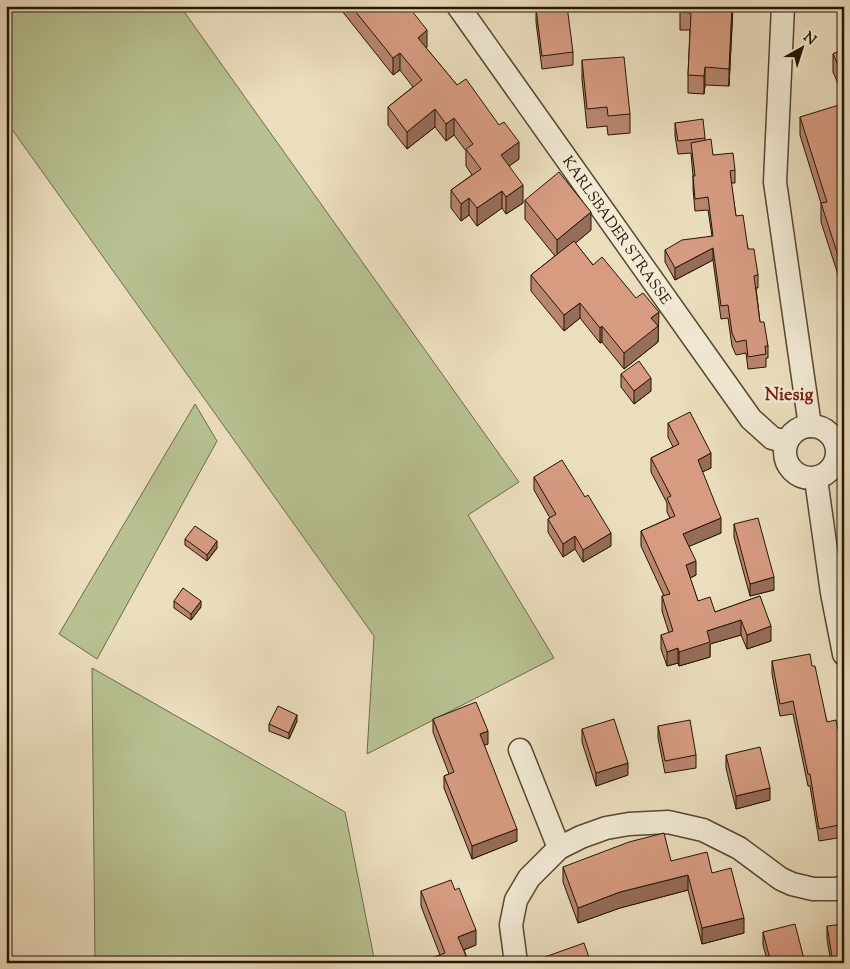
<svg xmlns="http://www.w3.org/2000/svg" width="850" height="969" viewBox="0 0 850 969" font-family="'Sorts Mill Goudy',serif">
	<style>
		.green { fill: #b8c191; stroke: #6e6b48 }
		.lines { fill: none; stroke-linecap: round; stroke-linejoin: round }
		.minor-casing { stroke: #564730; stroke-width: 25 }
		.minor { stroke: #f2ead5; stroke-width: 22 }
		.wall { fill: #b8856f; stroke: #251500 }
		.shaded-wall { fill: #966c5a; stroke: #251500 }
		.building { fill: #d69b81; stroke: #251500 }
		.labels { text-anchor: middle; stroke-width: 5; stroke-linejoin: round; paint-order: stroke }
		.street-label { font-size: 15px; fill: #251500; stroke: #f2ead5 }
		.quarter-label { font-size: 18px; font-weight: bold; fill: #7a1f14; stroke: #f2ead5 }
	</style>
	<rect width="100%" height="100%" fill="#ebdebe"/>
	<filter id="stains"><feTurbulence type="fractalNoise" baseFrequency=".004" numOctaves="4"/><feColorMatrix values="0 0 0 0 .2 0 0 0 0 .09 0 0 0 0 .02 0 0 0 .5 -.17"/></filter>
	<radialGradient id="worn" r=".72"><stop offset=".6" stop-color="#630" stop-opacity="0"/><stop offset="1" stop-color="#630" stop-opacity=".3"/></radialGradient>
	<g class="green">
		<path d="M6 6H180L519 482 468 515 554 658 367 754 374 636 6 121Z"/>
		<path d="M195 404 217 441 97 659 59 634Z"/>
		<path d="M92 668 345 812 375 963H95Z"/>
	</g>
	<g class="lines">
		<defs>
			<g id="minor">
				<path d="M458 6 751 419 772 438 786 442"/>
				<path d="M783 6 775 182 810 426"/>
				<circle cx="811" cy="452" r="26"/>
				<path d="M816 479 832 593 844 654"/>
				<path d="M520 750 559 848"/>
				<path d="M516 963 511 925 516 900 529 878 559 848 581 837 606 828 629 824 668 822 703 830 739 848 781 879 792 884 813 889H836L844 887"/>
			</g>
		</defs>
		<use href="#minor" class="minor-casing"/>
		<use href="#minor" class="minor"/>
	</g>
	<g class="wall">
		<path d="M338 6H408L427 47 426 48 519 159 509 166 523 203 506 214 502 208 477 226 469 215 461 221 451 208V190L472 175 466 166V151L454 135 446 141 435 127 407 149 388 125V107L413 87 400 70 393 75Z"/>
		<path d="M680 6H733L729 86 705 85 704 94 688 93V75L690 30H680Z"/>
		<path d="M536 9 573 52V65L542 69 536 22Z"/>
		<path d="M844 29V97L833 72V54L841 50V30Z"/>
		<path d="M582 60 630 114V133L608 135 607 126 587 128 582 79Z"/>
		<path d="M800 117 844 121V293L821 222V203L800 135Z"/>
		<path d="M675 123 705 138V140L713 155 735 170V183H731L736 216 758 275V288H756L760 322 768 346V358H766V367L748 369 746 353 736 355 732 346 728 318 721 319 713 260 675 280 665 262V250L712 236 708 210 695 211 693 189V176L691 153 678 154 675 136Z"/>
		<path d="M525 200 591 230 575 243 593 265 659 328 658 329V342L624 369 602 342 600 343 580 318 564 331 531 291V275L555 256 525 219Z"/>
		<path d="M621 374 651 391 634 404 621 387Z"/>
		<path d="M668 423 711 468 702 472 721 533 689 546 696 575 690 578 698 601 715 612 760 596 771 641 747 649 741 635 710 644V657L679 666 678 663 667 666 661 649V635L669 633 662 611V596H664L641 546V531L670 518 667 512V503L651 472V458L673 447 668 437Z"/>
		<path d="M534 477 611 546 583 562 575 549 563 557 548 532V519L550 518 534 490Z"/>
		<path d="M734 524 774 590 750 596 734 537Z"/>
		<path d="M185 539 217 548 207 561 185 545Z"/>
		<path d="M174 601 201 607 191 620 174 608Z"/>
		<path d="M772 661 812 666 827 722 844 760V779L841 780 844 795V837L819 841 810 786H808L793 714 780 716 772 674Z"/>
		<path d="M433 719 488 744 484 745 517 841 472 859 444 788V776L449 774 433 732Z"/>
		<path d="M297 721 289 739 269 731V724Z"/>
		<path d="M658 726 696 755V768L665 773 658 738Z"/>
		<path d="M582 729 628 775 596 786 582 742Z"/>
		<path d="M726 755 770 800 736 809 726 768Z"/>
		<path d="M671 861 712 873 744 933 702 944 688 890 620 908 578 923 563 882V867Z"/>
		<path d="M421 891 476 945 464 950 469 963H427V960L440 955 421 906Z"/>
		<path d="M827 926 844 963H831L827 939Z"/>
		<path d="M763 932 805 963H768L763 945Z"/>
	</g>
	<g class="shaded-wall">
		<path d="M732 6H733L729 86V69Z"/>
		<path d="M427 30V47L418 55V38Z"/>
		<path d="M400 53V70L393 75V58Z"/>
		<path d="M705 67V85L704 94V76Z"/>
		<path d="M435 109V127L407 149V132Z"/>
		<path d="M454 118V135L446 141V124Z"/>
		<path d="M519 142V159L501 172V155Z"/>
		<path d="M523 185V203L506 214V197Z"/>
		<path d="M502 191V208L477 226V208Z"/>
		<path d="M469 198V215L461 221V204Z"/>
		<path d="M591 212V230L557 259V240Z"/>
		<path d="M713 248V260L675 280V268Z"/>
		<path d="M580 303V318L564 331V315Z"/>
		<path d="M659 312 658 342 624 369V353L651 318Z"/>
		<path d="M602 326V342L600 343V328Z"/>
		<path d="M651 378V391L634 404V391Z"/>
		<path d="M711 453V468L698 474V460Z"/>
		<path d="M721 518V533L683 549V534Z"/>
		<path d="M611 533V546L583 562V550Z"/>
		<path d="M575 536V549L563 557V544Z"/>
		<path d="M217 541V548L207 561V555Z"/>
		<path d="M696 561V575L686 580V565Z"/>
		<path d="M774 577V590L750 596V584Z"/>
		<path d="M201 601V607L191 620V614Z"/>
		<path d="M741 620V635L710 644V657L679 666V652L707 631Z"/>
		<path d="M771 626V641L747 649V635Z"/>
		<path d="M678 648V663L667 666V652Z"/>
		<path d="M297 715V721L289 739V733Z"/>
		<path d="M488 731V744L480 747V734Z"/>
		<path d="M628 763V775L596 786V773Z"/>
		<path d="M770 788V800L736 809V796Z"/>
		<path d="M517 829V841L472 859V846Z"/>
		<path d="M688 875V890L620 908 578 923V908L620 892Z"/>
		<path d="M744 918V933L702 944V928Z"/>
		<path d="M476 930V945L458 952V937Z"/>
	</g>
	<g class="building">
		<path d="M351 6H408L427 30 418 38 457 85 466 79 499 125 504 122 519 142 501 155 523 185 506 197 502 191 477 208 469 198 461 204 451 190 481 169 466 149 473 144 454 118 446 124 435 109 407 132 388 107 422 80 400 53 393 58Z"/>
		<path d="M560 6H567L573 52 542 56 536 9Z"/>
		<path d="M680 6H732L729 69 705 67 704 76 688 75 691 13 680 12Z"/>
		<path d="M844 29V38L841 30Z"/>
		<path d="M844 49V78L833 54Z"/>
		<path d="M624 57 630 114 608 116 607 107 587 109 582 60Z"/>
		<path d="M839 105 844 121V274L821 203 827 202 800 117Z"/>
		<path d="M703 119 705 138 678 141 675 123Z"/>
		<path d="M711 139 713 155 733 153 735 170 730 171 736 216 743 215 748 249H754L758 275 754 276 760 322H764L768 346H765L766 354 748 357 746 340 736 342 732 333 728 305 721 306 713 248 675 268 665 250 682 240 713 236 708 197 695 199 693 176H695L691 143Z"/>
		<path d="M559 172 591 212 557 240 525 200Z"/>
		<path d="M574 241 593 265 602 257 636 298 643 293 659 312 651 318 658 326 624 353 602 326 600 328 580 303 564 315 531 275Z"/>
		<path d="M639 361 651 378 634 391 621 374Z"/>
		<path d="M690 412 711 453 698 460 721 518 683 534 696 561 686 565 698 601 710 597 715 612 760 596 771 626 747 635 741 620 707 631 710 642 679 652 678 648 667 652 661 635 673 631 662 596 670 594 641 531 675 516 667 498 671 496 651 458 679 444 668 423Z"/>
		<path d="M562 460 585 497 588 495 611 533 583 550 575 536 563 544 548 519 556 514 534 477Z"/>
		<path d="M758 518 774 577 750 584 734 524Z"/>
		<path d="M195 526 217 541 207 555 185 539Z"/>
		<path d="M183 588 201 601 191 614 174 601Z"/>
		<path d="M810 654 812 666H815L827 722 836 720 844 760V767L839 768 844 795V824L819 829 810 774H808L793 701 780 704 772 661Z"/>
		<path d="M476 702 488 731 480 734 517 829 472 846 444 776 454 772 433 719Z"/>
		<path d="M278 706 297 715 289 733 269 724Z"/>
		<path d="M614 719 628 763 596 773 582 729Z"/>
		<path d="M690 720 696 755 665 761 658 726Z"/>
		<path d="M760 747 770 788 736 796 726 755Z"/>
		<path d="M664 833 671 861 707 852 712 873 731 868 744 918 702 928 688 875 620 892 578 908 563 867 629 842Z"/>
		<path d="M451 880 455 890 459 888 476 930 458 937 469 963H429L427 960 445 953 421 891Z"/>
		<path d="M795 924 805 963H771L763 932Z"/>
		<path d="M844 924V963H833L827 926Z"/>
		<path d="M584 943 591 963H544L542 958Z"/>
	</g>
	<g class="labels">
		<g class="street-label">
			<text transform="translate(617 230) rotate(55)" y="5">KARLSBADER STRASSE</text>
		</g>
		<g class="quarter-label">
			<text x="789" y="400">Niesig</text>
		</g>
	</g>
	<rect width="850" height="969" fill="none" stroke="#ebdebe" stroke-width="25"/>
	<rect x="8" y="8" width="835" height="954" fill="none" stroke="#251500" stroke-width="2.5"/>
	<rect x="12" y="12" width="825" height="944" fill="none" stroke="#251500"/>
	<g transform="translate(802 48) rotate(39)" stroke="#f2ead5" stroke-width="4" paint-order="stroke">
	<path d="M0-4L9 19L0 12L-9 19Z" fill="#251500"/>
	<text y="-8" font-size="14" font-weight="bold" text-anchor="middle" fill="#251500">N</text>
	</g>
	<rect width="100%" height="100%" filter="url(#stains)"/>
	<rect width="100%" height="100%" fill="url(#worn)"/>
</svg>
